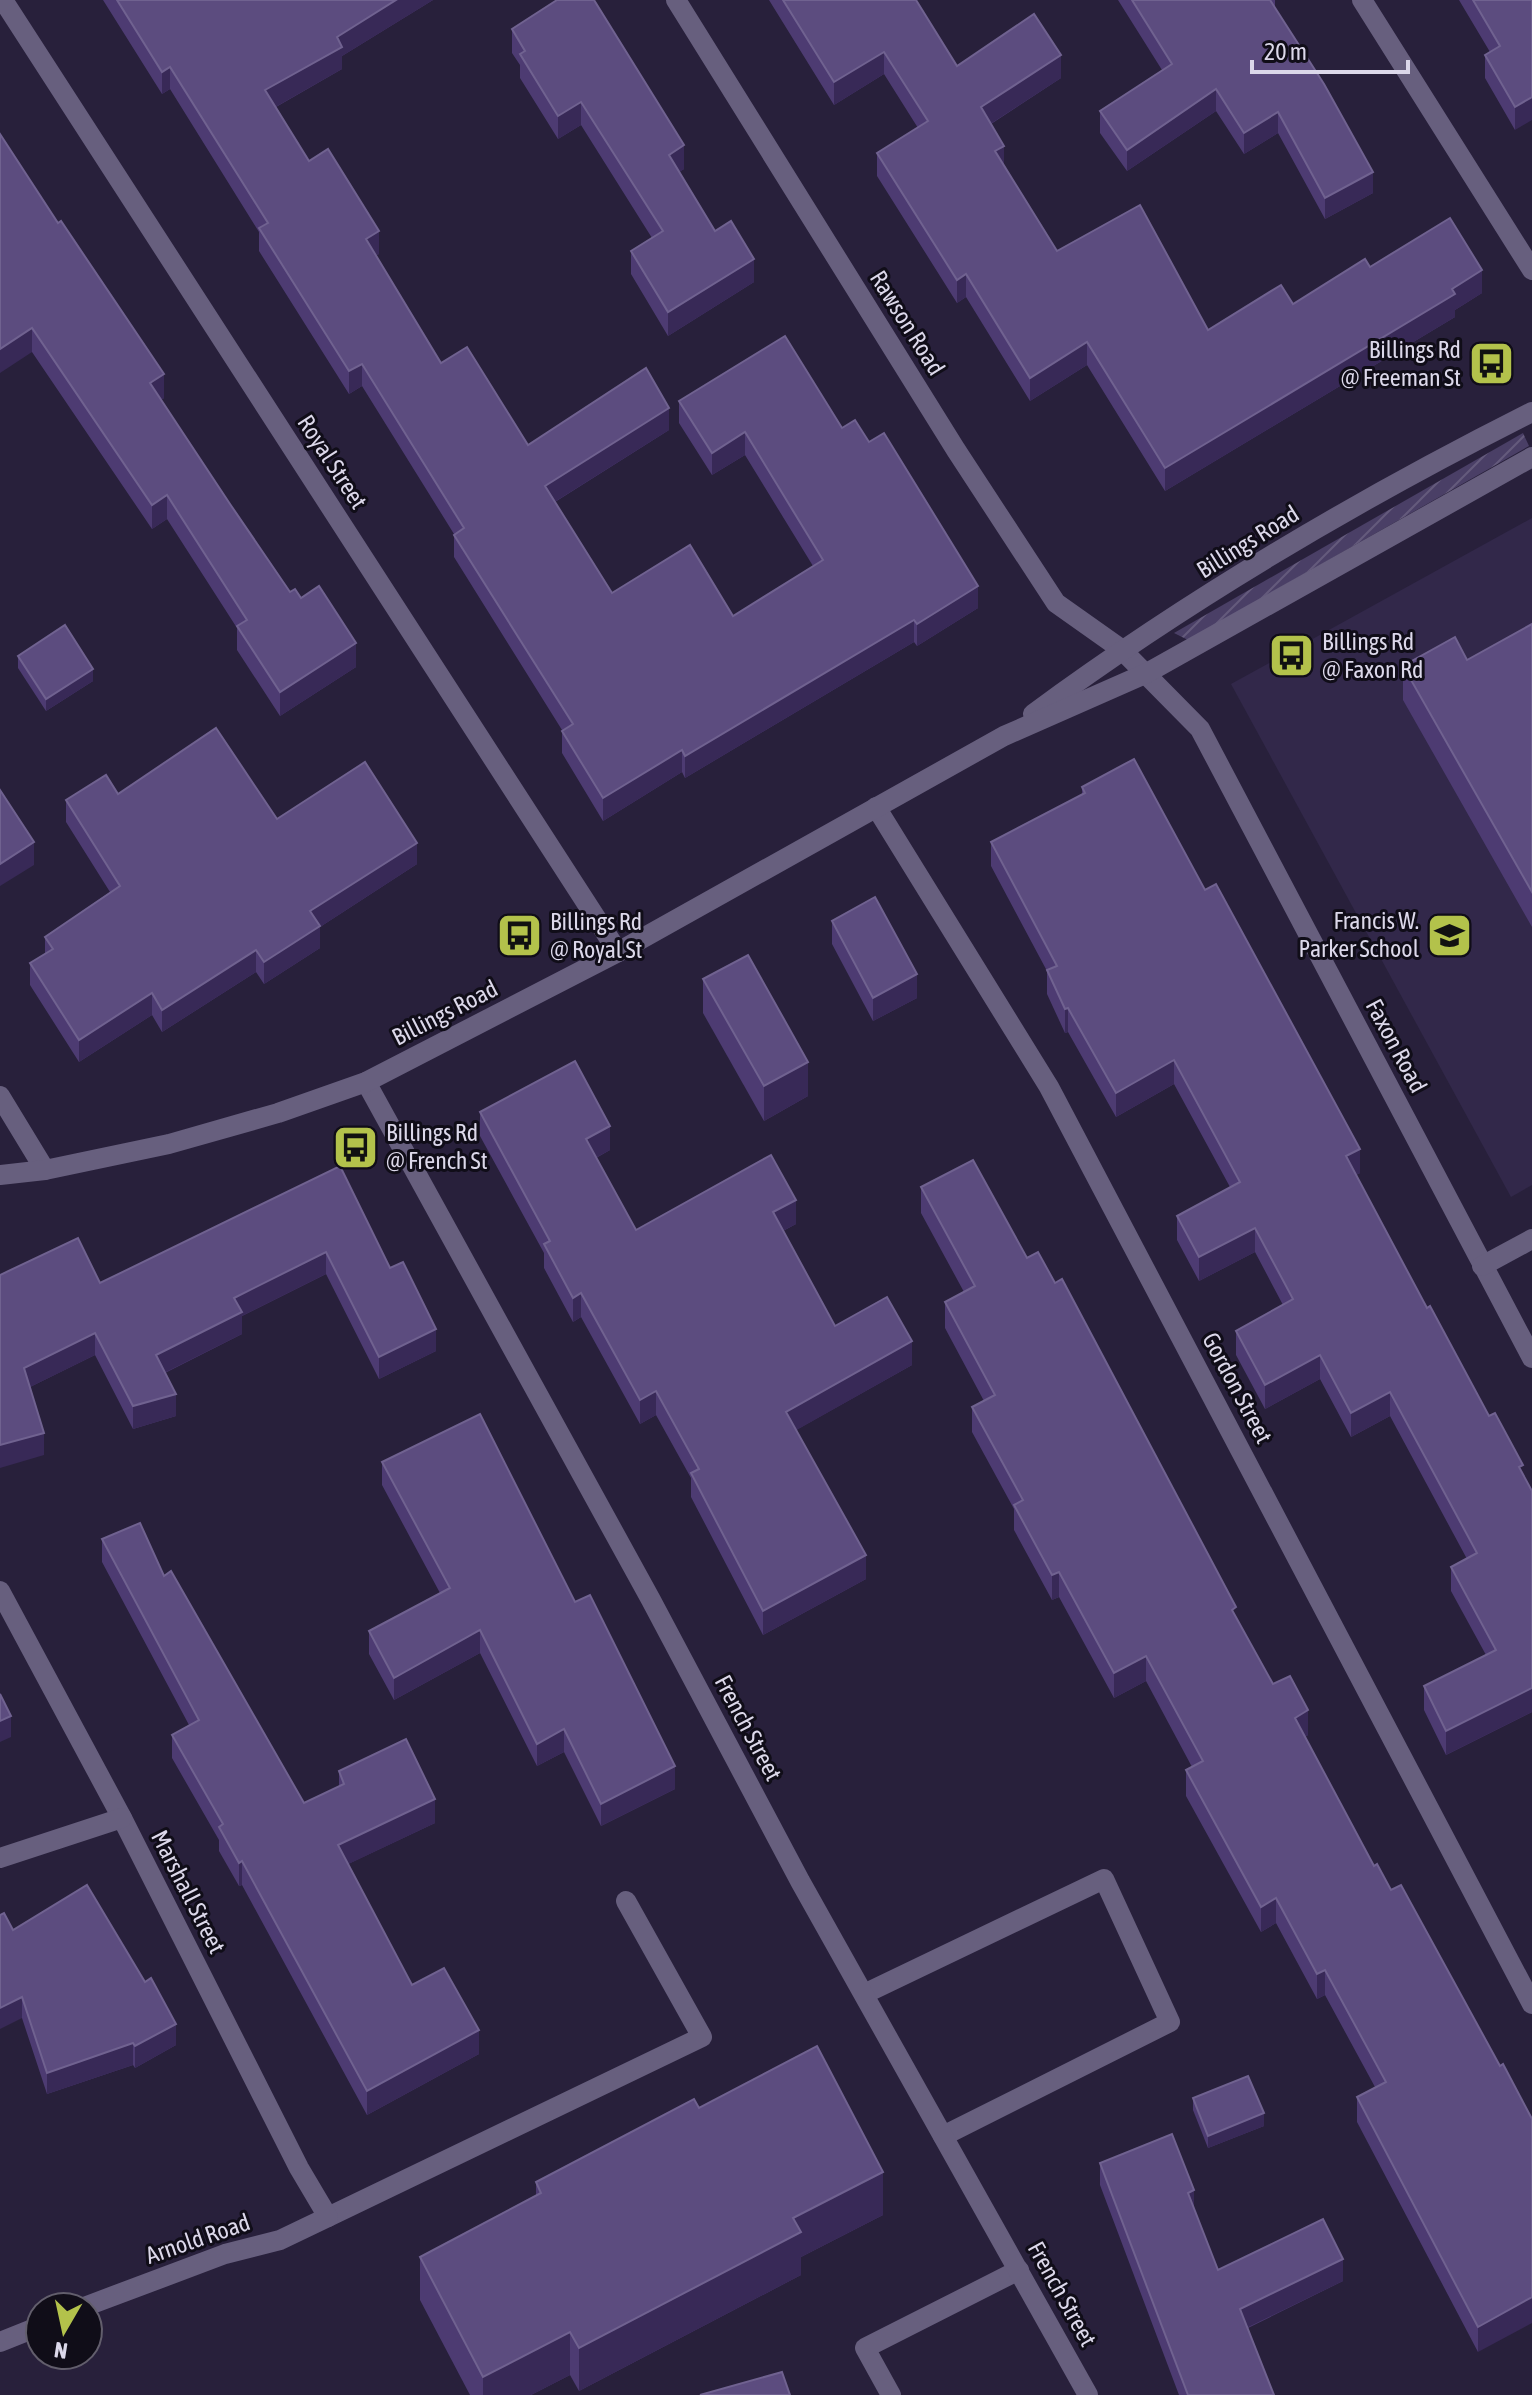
<svg xmlns="http://www.w3.org/2000/svg" width="1532" height="2395" viewBox="0 0 1532 2395" font-family="'Asap Condensed',sans-serif">
	<style>
		.built { fill: #32284a }
		.garden { fill: url(#garden-furrows) }
		.lines { fill: none; stroke-linecap: round; stroke-linejoin: round }
		.lane { stroke: #675f7e; stroke-width: 20 }
		.street { stroke: #675f7e; stroke-width: 20 }
		.secondary { stroke: #675f7e; stroke-width: 20 }
		.wall { fill: #4d3b72 }
		.shaded-wall { fill: #382957 }
		.building { fill: #5c4c7f; stroke: #706290; stroke-width: 2 }
		.labels { text-anchor: middle; stroke-width: 6; stroke-linejoin: round; paint-order: stroke }
		.street-label { font-size: 24px; fill: #dcd8ea; stroke: #100d18 }
		.poi-label { font-size: 24px; fill: #dcd8ea; stroke: #100d18; text-anchor: start }
	</style>
	<defs>
		<pattern id="garden-furrows" width="10" height="10" patternUnits="userSpaceOnUse" patternTransform="scale(2)"><rect width="10" height="10" fill="#4a3f66"/><path d="M-1 1l2-2M0 10L10 0M9 11l2-2" fill="none" stroke="#645a7c"/></pattern>
	</defs>
	<rect width="100%" height="100%" fill="#28203b"/>
	<path class="built" d="M1532 518V1185L1511 1197 1231 684Z"/>
	<path class="garden" d="M1523 433 1529 446 1188 640 1174 633Z"/>
	<g class="lines">
		<g class="lane">
			<path d="M864 1994 1104 1879 1170 2022 943 2136"/>
			<path d="M328 2217 702 2037 626 1901"/>
			<path d="M891 2395 865 2348 1019 2270"/>
		</g>
		<g class="street">
			<path d="M3 0 618 952"/>
			<path d="M676 0 956 450 1056 603 1121 649 1200 729 1532 1358"/>
			<path d="M1362 0 1532 270"/>
			<path d="M876 807 1049 1087 1532 2004"/>
			<path d="M366 1082 651 1600 800 1881 1088 2395"/>
			<path d="M0 1096 45 1170"/>
			<path d="M1482 1266 1532 1239"/>
			<path d="M0 1591 122 1818 299 2168 328 2217 280 2240 225 2254 84 2307"/>
			<path d="M0 1858 122 1818"/>
			<path d="M0 2342 40 2326"/>
		</g>
		<g class="secondary">
			<path d="M1033 714C1189 599 1359 499 1532 412"/>
			<path d="M0 1175 45 1170 169 1144 278 1113 366 1082 618 952 1004 736 1147 673 1532 457"/>
		</g>
	</g>
	<g class="wall">
		<path d="M103 0H433L342 56V69L276 107 309 161 379 254 376 255 441 363 528 445 669 430 555 502 612 593 733 616 813 566 745 455 712 475 679 423V401L842 428 978 608 917 646 914 642 685 778 682 772 603 821 562 753V730L454 557V534L362 386 349 394 259 251V232L170 89 162 94Z"/>
		<path d="M769 0H916L957 66 1061 78 991 124 1004 165 1057 251 1208 330 1293 304 1370 267 1482 293 1455 310V317L1165 491 1087 365 1030 401 966 297 957 303 877 176V153L918 128 884 74 834 105Z"/>
		<path d="M1118 0H1275V8L1373 193 1325 219 1278 133 1244 154 1216 111 1127 171 1100 133V111L1162 70Z"/>
		<path d="M1459 0H1532L1515 130 1485 78V55L1490 52Z"/>
		<path d="M512 29 684 169 679 172 715 231 754 282 668 336 631 274V251L652 238 581 125 558 139 520 78V65L512 53Z"/>
		<path d="M0 134 164 398 161 400 230 504 290 592 301 598 356 667 280 716 237 650V628L167 519 152 529 32 352Z"/>
		<path d="M1532 624V927L1403 700V666L1467 660Z"/>
		<path d="M18 656 93 681 46 711 18 668Z"/>
		<path d="M1082 787 1360 1173 1356 1175 1427 1308 1523 1474 1532 1712 1446 1755 1424 1710V1686L1486 1655 1451 1591V1567L1467 1559 1390 1416 1351 1437 1320 1379 1265 1409 1236 1355V1331L1283 1305 1255 1252 1199 1281 1177 1240V1216L1230 1187 1174 1084 1116 1117 1068 1032 1065 1033 1047 994V971L991 866V842L1082 795Z"/>
		<path d="M118 794 277 819 417 864 320 927V948L264 984 256 972 162 1032 152 1015 79 1062 30 985V963L45 954V937L110 892 66 822V800Z"/>
		<path d="M832 921 917 998 873 1021 832 944Z"/>
		<path d="M703 979 808 1096 764 1121 703 1013Z"/>
		<path d="M480 1112 610 1150 596 1158 636 1230 796 1224 783 1231 835 1326 912 1365 796 1430 866 1579 763 1635 691 1497V1478L656 1415 640 1424 581 1317 573 1322 544 1268V1253L480 1136Z"/>
		<path d="M340 1166 390 1268 436 1351 379 1379 326 1274 242 1316V1334L165 1373 176 1416 133 1429 95 1355 30 1387 44 1455 0 1275 100 1283Z"/>
		<path d="M921 1187 1027 1258 1236 1618 1273 1684 1308 1735 1305 1737 1374 1866 1391 1890 1500 2066 1478 2352 1357 2122V2097L1375 2087 1325 1995 1317 1999 1276 1923 1261 1932 1186 1796V1770L1192 1767 1146 1681 1114 1698 1059 1597 1052 1600 1014 1530V1509L972 1432V1407L984 1401 945 1328V1302L964 1292 921 1213Z"/>
		<path d="M382 1462 575 1602 675 1789 601 1826 564 1752 537 1766 480 1653 394 1700 369 1654V1631L440 1593 382 1485Z"/>
		<path d="M102 1539 164 1576 304 1803 339 1786V1771L435 1823 348 1864 412 1985 479 2054 367 2115 242 1885 239 1886 219 1851V1840L172 1758V1735L189 1725 102 1562Z"/>
		<path d="M13 1930 176 2045 135 2068 133 2065 47 2094 22 2018Z"/>
		<path d="M1193 2098 1264 2126 1208 2148 1193 2110Z"/>
		<path d="M699 2108 883 2215 801 2257V2275L579 2391 570 2375 531 2395H470L420 2300V2257L536 2196V2182Z"/>
		<path d="M1100 2163 1194 2209 1218 2270 1343 2281 1248 2328 1274 2395H1179L1100 2185Z"/>
	</g>
	<g class="shaded-wall">
		<path d="M396 0H433L342 56V69L265 113V90L337 37Z"/>
		<path d="M884 52V74L834 105V82Z"/>
		<path d="M1061 55V78L981 130V107Z"/>
		<path d="M170 67V89L162 94V72Z"/>
		<path d="M1216 89V111L1127 171V150Z"/>
		<path d="M1532 97V120L1515 130V107Z"/>
		<path d="M581 102V125L558 139V116Z"/>
		<path d="M1278 112V133L1244 154V133Z"/>
		<path d="M684 145V169L669 179V155Z"/>
		<path d="M1004 146V168L995 151Z"/>
		<path d="M1373 172V193L1325 219V198Z"/>
		<path d="M379 231V254L366 261V239Z"/>
		<path d="M754 259V282L668 336V312Z"/>
		<path d="M1482 270V293L1455 310V317L1165 491V468Z"/>
		<path d="M966 274V297L957 303V280Z"/>
		<path d="M32 328V352L0 373V349Z"/>
		<path d="M1087 342V365L1030 401V378Z"/>
		<path d="M362 364V386L349 394V371Z"/>
		<path d="M164 374V398L150 407V383Z"/>
		<path d="M669 408V430L545 508V486Z"/>
		<path d="M745 432V455L712 475V453Z"/>
		<path d="M167 495V519L152 529V505Z"/>
		<path d="M978 586V608L917 646V624Z"/>
		<path d="M914 620V642L685 778V756Z"/>
		<path d="M356 643V667L280 716V692Z"/>
		<path d="M93 669V681L46 711V699Z"/>
		<path d="M682 750V772L603 821V798Z"/>
		<path d="M34 842V865L0 886V864Z"/>
		<path d="M417 843V864L320 927V948L264 984V962L310 911Z"/>
		<path d="M256 950V972L162 1032V1010Z"/>
		<path d="M917 974V998L873 1021V998Z"/>
		<path d="M152 993V1015L79 1062V1040Z"/>
		<path d="M1068 1008V1032L1065 1033V1009Z"/>
		<path d="M1174 1060V1084L1116 1117V1093Z"/>
		<path d="M808 1062V1096L764 1121V1086Z"/>
		<path d="M610 1126V1150L586 1163V1139Z"/>
		<path d="M1360 1149V1173L1346 1180V1156Z"/>
		<path d="M796 1200V1224L773 1236V1212Z"/>
		<path d="M1255 1228V1252L1199 1281V1257Z"/>
		<path d="M326 1252V1274L242 1316V1334L156 1377V1355L234 1298Z"/>
		<path d="M581 1293V1317L573 1322V1298Z"/>
		<path d="M436 1329V1351L379 1379V1357Z"/>
		<path d="M95 1333V1355L24 1390V1368Z"/>
		<path d="M912 1341V1365L786 1436V1412Z"/>
		<path d="M1320 1355V1379L1265 1409V1385Z"/>
		<path d="M656 1391V1415L640 1424V1400Z"/>
		<path d="M1390 1392V1416L1351 1437V1413Z"/>
		<path d="M176 1394V1416L133 1429V1406Z"/>
		<path d="M44 1433V1455L0 1468V1445Z"/>
		<path d="M866 1555V1579L763 1635V1611Z"/>
		<path d="M1059 1572V1597L1052 1600V1575Z"/>
		<path d="M480 1630V1653L394 1700V1678Z"/>
		<path d="M1146 1656V1681L1114 1698V1673Z"/>
		<path d="M1532 1688V1712L1446 1755V1731Z"/>
		<path d="M1308 1710V1735L1295 1743V1718Z"/>
		<path d="M11 1716V1737L0 1742V1721Z"/>
		<path d="M564 1729V1752L537 1766V1744Z"/>
		<path d="M675 1766V1789L601 1826V1804Z"/>
		<path d="M435 1799V1823L338 1869V1845Z"/>
		<path d="M242 1861V1885L239 1886V1863Z"/>
		<path d="M1276 1898V1923L1261 1932V1907Z"/>
		<path d="M1325 1970V1995L1317 1999V1974Z"/>
		<path d="M22 1997V2018L0 2029V2008Z"/>
		<path d="M176 2024V2045L135 2068V2046Z"/>
		<path d="M479 2030V2054L367 2115V2091Z"/>
		<path d="M133 2043V2065L47 2094V2073Z"/>
		<path d="M1264 2113V2126L1208 2148V2136Z"/>
		<path d="M883 2172V2215L801 2257V2275L579 2391V2348L793 2218Z"/>
		<path d="M1194 2190V2212L1188 2193Z"/>
		<path d="M1343 2259V2281L1240 2331V2309Z"/>
		<path d="M1532 2297V2323L1478 2352V2327Z"/>
		<path d="M570 2332V2375L531 2395H483V2377Z"/>
	</g>
	<g class="building">
		<path d="M117 0H396L337 37 342 47 265 90 309 161 328 149 379 231 366 239 441 363 467 347 528 445 646 368 669 408 545 486 612 593 690 545 733 616 823 560 745 432 712 453 679 401 785 336 842 428 855 420 869 442 884 433 978 586 917 624 914 620 685 756 682 750 603 798 562 731 573 724 454 535 464 528 362 364 349 371 259 228 268 223 170 67 162 72Z"/>
		<path d="M557 0H594L684 145 669 155 715 231 731 221 754 259 668 312 631 251 663 231 581 102 558 116 520 54 525 51 512 29Z"/>
		<path d="M783 0H916L957 66 1034 14 1061 55 981 107 1004 146 995 151 1057 251 1140 205 1208 330 1281 285 1293 304 1365 259 1370 267 1450 218 1482 270 1452 289 1455 294 1165 468 1087 342 1030 378 966 274 957 280 877 153 928 121 884 52 834 82Z"/>
		<path d="M1132 0H1270L1324 84 1373 172 1325 198 1278 112 1244 133 1216 89 1127 150 1100 111 1172 64Z"/>
		<path d="M1473 0H1532V97L1515 107 1485 55 1500 46Z"/>
		<path d="M0 134 58 223 61 221 164 374 150 383 230 504 290 592 295 589 301 598 319 586 356 643 280 692 237 626 247 620 167 495 152 505 32 328 0 349Z"/>
		<path d="M1532 624V892L1403 666 1455 637 1467 660Z"/>
		<path d="M65 625 93 669 46 699 18 656Z"/>
		<path d="M216 728 277 819 365 762 417 843 310 911 320 926 264 962 256 950 162 1010 152 993 79 1040 30 963 53 949 45 937 120 886 66 800 106 775 118 794Z"/>
		<path d="M1134 759 1205 890 1216 884 1360 1149 1346 1156 1427 1308 1430 1306 1489 1416 1495 1413 1523 1465 1519 1467 1532 1491V1688L1446 1731 1424 1686 1496 1650 1451 1567 1477 1553 1390 1392 1351 1413 1320 1355 1265 1385 1236 1331 1293 1299 1255 1228 1199 1257 1177 1216 1240 1182 1174 1060 1116 1093 1068 1008 1065 1009 1047 970 1057 966 991 842 1085 793 1082 787Z"/>
		<path d="M0 790 34 842 0 864Z"/>
		<path d="M875 897 917 974 873 998 832 921Z"/>
		<path d="M748 955 808 1062 764 1086 703 979Z"/>
		<path d="M575 1061 610 1126 586 1139 636 1230 771 1155 796 1200 773 1212 835 1326 887 1297 912 1341 786 1412 866 1555 763 1611 691 1473 699 1469 656 1391 640 1400 581 1293 573 1298 544 1244 550 1241 480 1112Z"/>
		<path d="M973 1160 1027 1258 1038 1252 1055 1283 1062 1279 1236 1607 1232 1610 1273 1684 1290 1676 1308 1710 1295 1718 1374 1866 1377 1864 1391 1890 1401 1885 1500 2066 1503 2064 1532 2119V2297L1478 2327 1357 2097 1386 2082 1325 1970 1317 1974 1276 1898 1261 1907 1186 1770 1203 1761 1146 1656 1114 1673 1059 1572 1052 1575 1014 1505 1023 1500 972 1407 995 1395 945 1302 975 1286 921 1187Z"/>
		<path d="M340 1166 390 1268 403 1262 436 1329 379 1357 326 1252 234 1298 242 1312 156 1355 176 1394 133 1406 95 1333 24 1368 44 1433 0 1445V1275L78 1238 100 1283Z"/>
		<path d="M480 1414 575 1602 590 1595 675 1766 601 1804 564 1729 537 1744 480 1630 394 1678 369 1631 450 1588 382 1462Z"/>
		<path d="M140 1523 164 1576 171 1571 304 1803 344 1784 339 1771 406 1739 435 1799 338 1845 412 1985 444 1968 479 2030 367 2091 242 1861 239 1863 219 1827 223 1824 172 1735 199 1720 102 1539Z"/>
		<path d="M0 1694 11 1716 0 1721Z"/>
		<path d="M87 1885 145 1982 151 1978 176 2024 135 2046 133 2043 47 2073 22 1997 0 2008V1915L4 1913 13 1930Z"/>
		<path d="M817 2046 883 2172 793 2218 801 2232 579 2348 570 2332 483 2377 420 2257 541 2193 536 2182 694 2099 699 2108Z"/>
		<path d="M1248 2076 1264 2113 1208 2136 1193 2098Z"/>
		<path d="M1172 2134 1194 2190 1188 2193 1218 2270 1323 2219 1343 2259 1240 2309 1274 2395H1188L1100 2163Z"/>
		<path d="M782 2372 790 2395H700Z"/>
	</g>
	<defs>
		<symbol id="bus-square" viewBox="-11 -11 22 22"><rect x="-9" y="-9" width="18" height="18" rx="4" fill="#b3c24b" stroke="#100d18"/><path d="M-5-6H5V4H4V6H2V4H-2V6H-4V4H-5ZM-3.5-4V0h7V-4ZM-3.5 1.2v1.5H-2V1.2ZM2 1.2v1.5H3.5V1.2Z" fill="#111"/></symbol>
		<symbol id="school-square" viewBox="-11 -11 22 22"><rect x="-9" y="-9" width="18" height="18" rx="4" fill="#b3c24b" stroke="#100d18"/><path d="M0-5L7-2L0 1L-7-2ZM-4 1L0 2.5L4 1V4Q0 6-4 4Z" fill="#111"/></symbol>
	</defs>
	<g fill-rule="evenodd">
		<use href="#bus-square" x="1466" y="338" width="51" height="51"/>
		<use href="#bus-square" x="1266" y="630" width="51" height="51"/>
		<use href="#school-square" x="1424" y="910" width="51" height="51"/>
		<use href="#bus-square" x="494" y="910" width="51" height="51"/>
		<use href="#bus-square" x="330" y="1122" width="51" height="51"/>
	</g>
	<g class="labels">
		<g class="street-label">
			<text transform="translate(907 323) rotate(58)" y="8">Rawson Road</text>
			<text transform="translate(332 462) rotate(57)" y="8">Royal Street</text>
			<text transform="translate(1248 542) rotate(-32)" y="8">Billings Road</text>
			<text transform="translate(445 1013) rotate(-27)" y="8">Billings Road</text>
			<text transform="translate(1396 1046) rotate(62)" y="8">Faxon Road</text>
			<text transform="translate(1237 1388) rotate(62)" y="8">Gordon Street</text>
			<text transform="translate(748 1728) rotate(62)" y="8">French Street</text>
			<text transform="translate(188 1892) rotate(63)" y="8">Marshall Street</text>
			<text transform="translate(198 2239) rotate(-19)" y="8">Arnold Road</text>
			<text transform="translate(1062 2294) rotate(61)" y="8">French Street</text>
		</g>
		<g class="poi-label">
			<text x="1461" y="358" text-anchor="end">Billings Rd<tspan x="1461" dy="28">@ Freeman St</tspan></text>
			<text x="1322" y="650">Billings Rd<tspan x="1322" dy="28">@ Faxon Rd</tspan></text>
			<text x="1419" y="929" text-anchor="end">Francis W.<tspan x="1419" dy="28">Parker School</tspan></text>
			<text x="550" y="930">Billings Rd<tspan x="550" dy="28">@ Royal St</tspan></text>
			<text x="386" y="1141">Billings Rd<tspan x="386" dy="28">@ French St</tspan></text>
		</g>
	</g>
	<g transform="translate(64 2331) rotate(189)"><circle r="38" fill="#100d18" stroke="#625e6c" stroke-width="2"/>
	<path d="M0-6L14 30L0 20L-14 30Z" fill="#b3c24b"/>
	<text y="-12" font-size="22" font-weight="bold" text-anchor="middle" fill="#dcd8ea">N</text>
	</g>
	<path d="M1252 60v12h156v-12" fill="none" stroke="#dcd8ea" stroke-width="4"/>
	<text x="1264" y="60" font-size="24" fill="#dcd8ea" stroke="#100d18" stroke-width="6" paint-order="stroke">20 m</text>
</svg>
